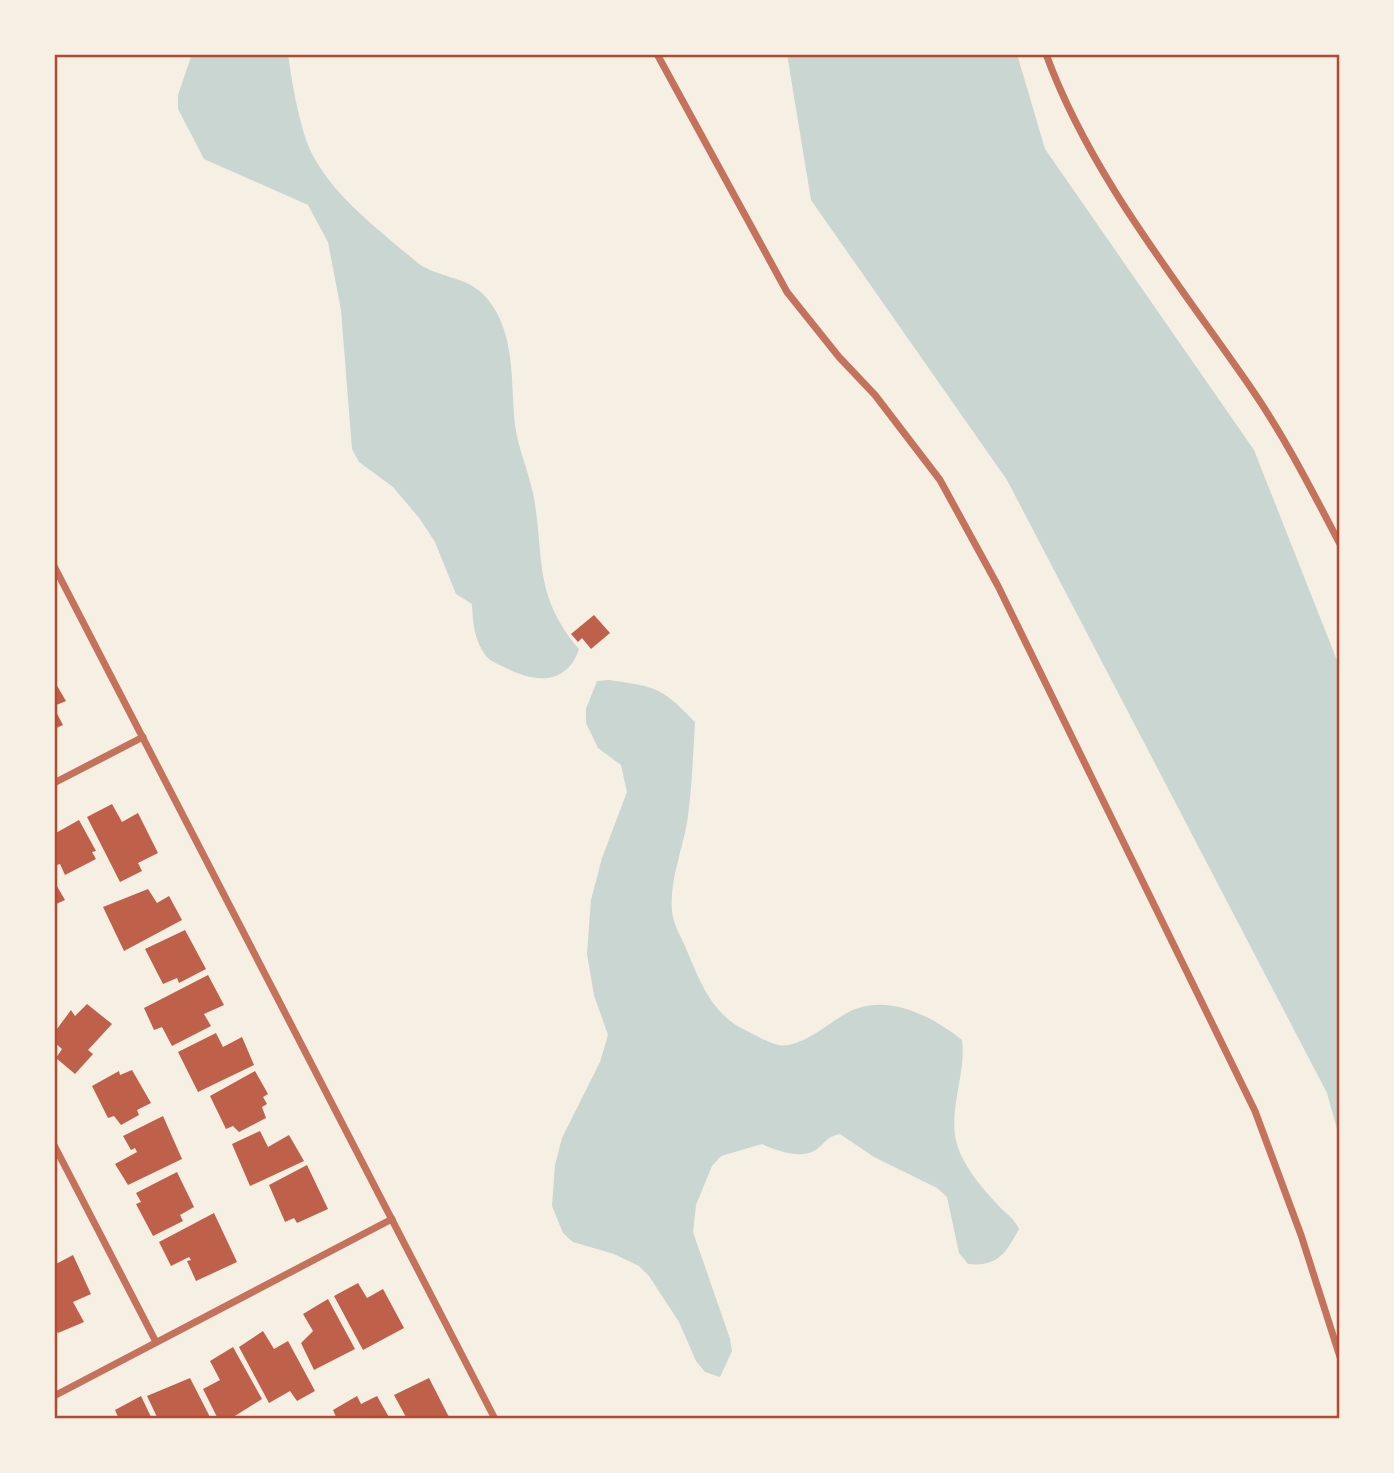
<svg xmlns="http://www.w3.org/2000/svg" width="1394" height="1473" viewBox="0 0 1394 1473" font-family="Cabin,sans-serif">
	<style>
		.water { fill: #c9d6d2 }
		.building { fill: #bf614a }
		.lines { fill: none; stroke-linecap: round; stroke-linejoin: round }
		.minor { stroke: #c5725c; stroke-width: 7 }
		.neatline { fill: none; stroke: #b5482f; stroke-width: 2.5 }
	</style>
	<rect width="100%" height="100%" fill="#f6efe4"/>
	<g class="water">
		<path d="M192 54H288C292 83 297 112 306 140 324 190 379 230 419 264 438 277 465 277 482 293 517 328 510 380 515 425 518 448 528 470 533 493 545 555 532 594 579 649 567 686 533 683 504 667 498 664 490 661 486 656 474 639 473 624 472 604L456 594 435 542 420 519 393 487 359 462 352 449 341 310 328 242 308 205 204 159 178 109V95Z"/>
		<path d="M787 54H1017L1045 149 1254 450 1340 668V1140L1327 1093 1007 480 811 200Z"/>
		<path d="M609 680C657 687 661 687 695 722 693 755 692 790 687 823 682 851 667 888 673 917 675 927 681 937 685 946 699 979 711 1014 745 1030 758 1036 775 1048 789 1045 811 1040 826 1025 845 1014 884 991 931 1015 962 1040 967 1077 944 1116 960 1153 969 1173 983 1189 998 1205 1006 1214 1014 1218 1019 1229 1006 1253 998 1267 968 1264L959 1253 947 1197 937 1188 874 1157 840 1134C827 1137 827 1141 817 1149 804 1160 776 1151 762 1144L721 1156 712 1166 696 1205 693 1232 730 1339 732 1351 720 1377 705 1372 696 1361 679 1322 649 1276 639 1266 614 1254 573 1242 563 1233 552 1206 555 1165 562 1138 600 1062 608 1035 594 995 587 954 591 900 602 858 627 792 621 765 598 748 586 723V709L597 681Z"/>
	</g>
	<g class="building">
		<path d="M594 615 610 633 591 649 582 638 578 642 571 634Z"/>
		<path d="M56 684 66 701 54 706V685Z"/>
		<path d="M54 708 63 725 54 729Z"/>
		<path d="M112 804 122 822 138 813 158 853 138 863 142 871 120 882 87 817Z"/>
		<path d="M79 820 96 851 92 852 96 859 65 875 60 864 54 866V834Z"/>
		<path d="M54 881 65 900 54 905Z"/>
		<path d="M148 889 157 903 169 896 182 920 124 951 103 907Z"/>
		<path d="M185 930 206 969 179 983 177 978 163 984 145 949Z"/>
		<path d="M208 975 224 1005 204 1014 211 1026 172 1046 162 1027 154 1030 144 1008Z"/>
		<path d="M87 1004 112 1024 88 1050 93 1054 75 1074 56 1058 62 1049 54 1042V1033L71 1010 75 1016Z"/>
		<path d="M216 1033 223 1047 242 1037 254 1065 198 1092 178 1052Z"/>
		<path d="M132 1070 151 1103 137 1110 139 1115 121 1125 114 1116 108 1118 92 1086 119 1071 120 1075Z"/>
		<path d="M255 1071 268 1094 263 1097 267 1104 262 1107 266 1118 239 1132 233 1126 226 1129 210 1096Z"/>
		<path d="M163 1116 182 1159 128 1185 115 1164 137 1152 135 1148 131 1150 123 1136Z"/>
		<path d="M260 1131 268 1147 289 1135 304 1161 250 1186 232 1144Z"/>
		<path d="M307 1165 328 1209 297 1223 294 1218 285 1222 269 1185Z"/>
		<path d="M177 1172 194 1207 180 1215 183 1221 153 1236 136 1204 141 1202 136 1193Z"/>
		<path d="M214 1213 237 1262 196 1281 187 1261 191 1260 189 1257 171 1266 159 1242Z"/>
		<path d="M73 1255 91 1294 73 1302 84 1322 58 1333 54 1326V1265Z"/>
		<path d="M358 1283 367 1298 383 1289 404 1328 363 1350 334 1296Z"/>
		<path d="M328 1299 355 1349 314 1370 301 1343 313 1331 303 1314Z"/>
		<path d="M263 1331 274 1349 288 1341 315 1391 297 1401 290 1391 269 1403 239 1347Z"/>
		<path d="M233 1347 262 1399 230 1419H218L203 1389 220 1380 210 1361Z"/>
		<path d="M190 1378 211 1419 157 1417 147 1396Z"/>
		<path d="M429 1378 450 1419H407L394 1395Z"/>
		<path d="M141 1396 152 1419H119L115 1410Z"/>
		<path d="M357 1396 361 1404 377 1396 390 1419H337L333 1410Z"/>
	</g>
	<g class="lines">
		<g class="minor">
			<path d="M657 54 787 292 839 357 875 395 940 480 998 586 1255 1111 1301 1235 1340 1357"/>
			<path d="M1046 54C1090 175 1178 282 1251 388 1286 439 1311 489 1340 544"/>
			<path d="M54 566 495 1419"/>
			<path d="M54 783 143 737"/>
			<path d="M54 1145 156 1342"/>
			<path d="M54 1396 392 1219"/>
		</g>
	</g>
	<rect width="1394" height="1473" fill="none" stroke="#f6efe4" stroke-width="112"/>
	<rect x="56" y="56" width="1282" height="1361" class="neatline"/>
</svg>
